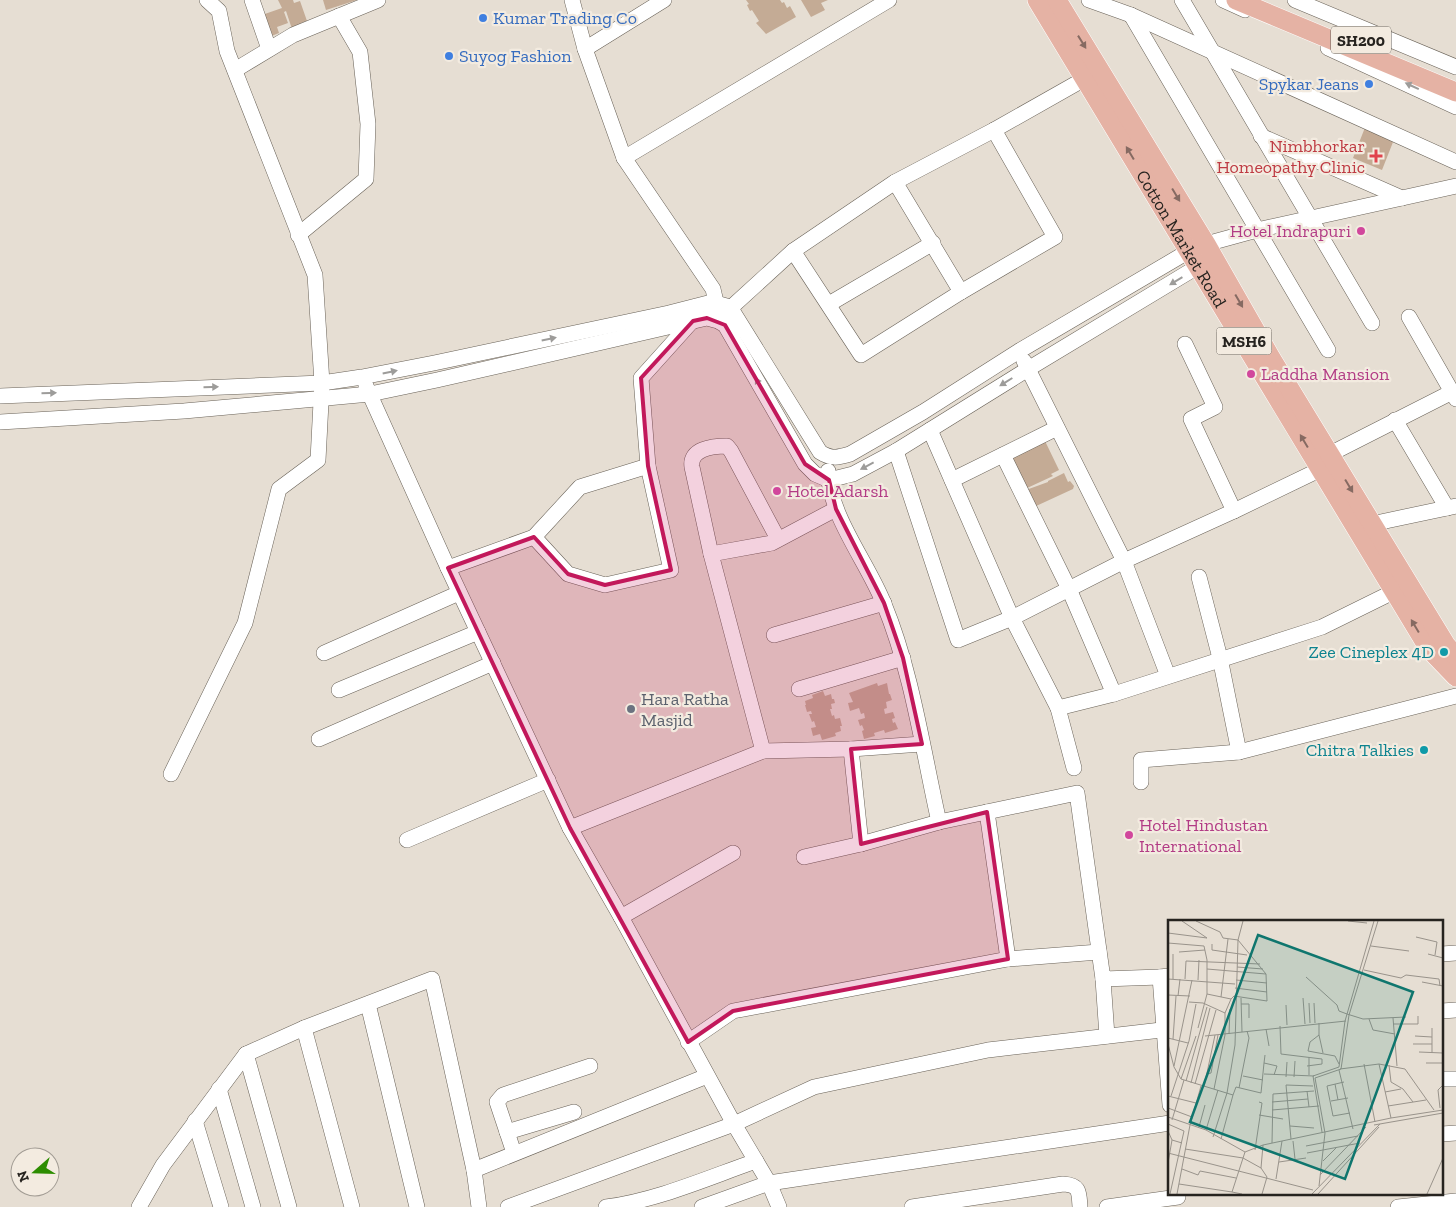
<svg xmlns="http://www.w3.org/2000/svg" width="1456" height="1207" viewBox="0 0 1456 1207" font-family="'Zilla Slab',serif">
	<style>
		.building { fill: #c4ab95 }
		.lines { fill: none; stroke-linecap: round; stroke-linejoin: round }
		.minor-casing { stroke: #696258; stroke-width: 16 }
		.major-casing { stroke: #fff; stroke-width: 20 }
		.minor { stroke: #fff; stroke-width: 15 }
		.major { stroke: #e5b2a4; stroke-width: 19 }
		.oneway { fill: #866a62 }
		.oneway2 { fill: #9d9c9a }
		.marked { fill: #c2185b; fill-opacity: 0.2; stroke: #c2185b; stroke-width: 4; stroke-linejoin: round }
		.shop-dot { fill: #3f7fe0; stroke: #f3ebe0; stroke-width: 2 }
		.health-dot { fill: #e0444e; stroke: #f3ebe0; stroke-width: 2 }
		.hotel-dot { fill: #d1479c; stroke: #f3ebe0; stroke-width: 2 }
		.culture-dot { fill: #0f9aa8; stroke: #f3ebe0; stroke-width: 2 }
		.worship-dot { fill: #6b7280; stroke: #f3ebe0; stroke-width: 2 }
		.labels { text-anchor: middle; stroke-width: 4.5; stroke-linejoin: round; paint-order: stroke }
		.shield { fill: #f3ebe0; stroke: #645f59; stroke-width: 1 }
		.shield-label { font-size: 16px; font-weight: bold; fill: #26231f }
		.shop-label { font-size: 18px; fill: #366cbe; stroke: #f3ebe0; text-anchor: start }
		.health-label { font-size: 18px; fill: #be3a42; stroke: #f3ebe0; text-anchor: end }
		.hotel-label { font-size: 18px; fill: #b23c85; stroke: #f3ebe0; text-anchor: start }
		.street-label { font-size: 18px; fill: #26231f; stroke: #f3ebe0 }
		.culture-label { font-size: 18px; fill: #0d838f; stroke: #f3ebe0; text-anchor: end }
		.worship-label { font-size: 18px; fill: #5b616d; stroke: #f3ebe0; text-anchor: start }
		.inset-road { fill: none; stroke: #99938b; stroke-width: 1 }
		.view { fill: #0f766e; fill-opacity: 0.15; stroke: #0f766e; stroke-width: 2.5 }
		.inset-edge { fill: none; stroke: #26231f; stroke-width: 2.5 }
	</style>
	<rect width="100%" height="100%" fill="#e6ded3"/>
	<g class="building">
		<path d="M278 0H293L294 3 300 1 307 21 301 23 302 26 292 29 286 11 284 12 288 23 277 27 279 33 269 37 259 16 282 8Z"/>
		<path d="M323 0H357L326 10Z"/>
		<path d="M746 0H780L782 3 784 2 787 8 790 6 796 17 766 34 756 23 759 21 752 10 750 11 747 5 749 4Z"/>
		<path d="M801 0H828L821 3 825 10 811 17Z"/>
		<path d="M1366 125 1395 137 1382 170 1353 158Z"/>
		<path d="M1045 441 1059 470 1051 474 1053 476 1025 489 1009 458Z"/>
		<path d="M1064 473 1068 482 1070 481 1074 486 1073 489 1034 507 1026 490 1048 482V481Z"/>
		<path d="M877 683 878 686 887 683 889 694H890L892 700 886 702 887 708 884 709 885 714 893 712 895 718 892 719 893 723 895 722 898 729 885 733 884 730 874 733 875 736 864 739 862 731 864 730 862 725 860 726 858 720 865 718 864 713 861 714 859 708 850 711 848 703 853 702 849 693Z"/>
		<path d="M823 691 825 696 831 694 832 699H834L835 703 831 704 832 709H830L832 716 834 715 835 719 840 718 842 726H840L841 731 835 733 836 736 822 740 820 734 813 736 811 728 816 727 814 721 812 722 809 714H812L811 711 807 712 805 705H806L805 701 813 698 812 695Z"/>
	</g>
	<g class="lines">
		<defs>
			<g id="minor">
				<path d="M252 0 269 49"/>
				<path d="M572 0 585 49 624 158 713 289 716 302 712 308"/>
				<path d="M1089 0 1131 15 1456 162"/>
				<path d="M1182 0 1372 323"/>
				<path d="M1223 0 1245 10"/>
				<path d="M1295 0 1456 67"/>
				<path d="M1131 15 1328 350"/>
				<path d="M1328 48 1456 107"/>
				<path d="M585 49 664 0"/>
				<path d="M235 70 293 35 378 0"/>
				<path d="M1261 136 1402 198"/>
				<path d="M624 158 889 0"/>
				<path d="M895 182 961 292"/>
				<path d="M298 235 366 179 368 124 360 52 339 16"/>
				<path d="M793 251 861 355 961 292 1055 237 994 130"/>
				<path d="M829 304 933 243"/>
				<path d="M724 314 793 251 895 182 994 130 1093 74"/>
				<path d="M1409 317 1456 399"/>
				<path d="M1185 344 1215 407 1191 419 1234 511"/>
				<path d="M1024 361 1124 561 1168 676"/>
				<path d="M366 386 448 568 570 828 621 917 734 1124 769 1183 779 1207"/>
				<path d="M0 396 322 383 362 377 434 363 669 313 712 302 730 307 820 452C831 459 837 458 850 454L923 412 1019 351 1189 251 1206 244 1257 230 1456 186"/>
				<path d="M1395 420 1447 508"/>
				<path d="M0 422 184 411 370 394 437 380 707 318 718 321 725 325 805 464 815 474 829 480 853 474 896 451 1028 369 1207 261"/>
				<path d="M930 430 1012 618 1058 708 1114 694 1322 627 1395 591"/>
				<path d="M896 451 958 640 1012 618 1124 561 1234 511 1321 469"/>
				<path d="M1330 454 1452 392"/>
				<path d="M1003 455 1069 589 1114 694"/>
				<path d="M828 471C830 518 867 561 884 604 912 672 923 751 939 822"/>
				<path d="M952 480 1057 428"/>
				<path d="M1362 526 1456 506"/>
				<path d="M534 537 580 487 648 466"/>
				<path d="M711 554 772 543 836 509"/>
				<path d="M448 568 534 537 568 574 605 585 671 570 648 466 641 378 694 319"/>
				<path d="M1199 577 1220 658 1239 752"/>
				<path d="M774 635 884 603"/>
				<path d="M324 653 459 593"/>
				<path d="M799 689 903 658"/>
				<path d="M339 690 478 632"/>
				<path d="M1058 708 1074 768"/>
				<path d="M319 739 493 663"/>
				<path d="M763 751 851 749"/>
				<path d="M171 774 245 623 279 489 318 460 322 383 315 275 227 51 219 11 207 0"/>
				<path d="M1141 782V760L1239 752 1456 696"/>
				<path d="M987 812 1008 959"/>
				<path d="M570 828 763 751 711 554 692 467C689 449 712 446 727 446L731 451 778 539"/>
				<path d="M407 840 548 780"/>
				<path d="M861 844 939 822 1077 793 1103 979 1160 977"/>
				<path d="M804 857 861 844 851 749 922 744"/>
				<path d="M621 917 733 853"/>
				<path d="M1442 954 1456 953"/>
				<path d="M1169 976 1160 977 1170 1105"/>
				<path d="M1103 979 1107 1036"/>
				<path d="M368 1004 417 1207"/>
				<path d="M1442 1011 1456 1010"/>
				<path d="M304 1028 352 1207"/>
				<path d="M688 1042 733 1011 1008 959 1099 952"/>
				<path d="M246 1054 289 1207"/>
				<path d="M1442 1079H1456"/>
				<path d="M219 1089 253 1207"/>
				<path d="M195 1121 221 1207"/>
				<path d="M507 1132 574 1112"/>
				<path d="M1442 1134 1456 1133"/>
				<path d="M514 1153 497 1102 503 1095 590 1066"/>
				<path d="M474 1170 707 1076"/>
				<path d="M139 1207 163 1165 246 1054 304 1028 432 979 474 1170 479 1207"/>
				<path d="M508 1207 734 1124 814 1087 988 1050 1170 1029"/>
				<path d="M606 1207C658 1200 707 1178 756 1161"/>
				<path d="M702 1207 769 1183 1170 1123"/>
				<path d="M912 1207 1063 1184C1080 1185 1079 1192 1080 1207"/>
				<path d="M1107 1207 1178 1197"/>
				<path d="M1398 1207 1456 1201"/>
			</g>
			<g id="major">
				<path id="s1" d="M1037 0 1429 649 1456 677"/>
				<path d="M1057 0 1206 244 1271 358 1446 645 1456 656"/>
				<path d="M1236 0 1456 92"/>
			</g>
		</defs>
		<use href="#minor" class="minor-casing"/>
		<use href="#major" class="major-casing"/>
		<use href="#minor" class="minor"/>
		<use href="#major" class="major"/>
	</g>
	<defs><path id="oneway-solid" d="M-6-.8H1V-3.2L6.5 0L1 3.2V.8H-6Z" transform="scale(1.25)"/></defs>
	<g class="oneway">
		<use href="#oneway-solid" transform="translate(1082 42) rotate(58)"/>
		<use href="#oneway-solid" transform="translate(1130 153) rotate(-121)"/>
		<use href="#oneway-solid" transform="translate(1176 195) rotate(59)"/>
		<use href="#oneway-solid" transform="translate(1239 301) rotate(60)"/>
		<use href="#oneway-solid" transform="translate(1304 441) rotate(-121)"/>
		<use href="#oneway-solid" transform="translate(1349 486) rotate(59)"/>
		<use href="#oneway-solid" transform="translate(1415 626) rotate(-121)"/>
	</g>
	<g class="oneway2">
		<use href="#oneway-solid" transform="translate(1412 86) rotate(-155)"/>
		<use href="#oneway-solid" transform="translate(1176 281) rotate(149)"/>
		<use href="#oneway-solid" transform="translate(549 339) rotate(-12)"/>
		<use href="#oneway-solid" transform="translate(390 372) rotate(-12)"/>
		<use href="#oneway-solid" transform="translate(1006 382) rotate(148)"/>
		<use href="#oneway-solid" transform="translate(759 384) rotate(-120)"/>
		<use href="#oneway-solid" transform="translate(211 387) rotate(-1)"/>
		<use href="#oneway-solid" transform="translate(49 393) rotate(-2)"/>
		<use href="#oneway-solid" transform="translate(867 466) rotate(152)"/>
	</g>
	<path class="marked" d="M707 318 725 325 805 464 829 480 836 509 884 603 903 658 922 744 851 749 861 844 987 812 1008 959 733 1011 688 1042 570 828 448 568 534 537 568 574 605 585 671 570 648 466 641 378 693 321Z"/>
	<g class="shop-dot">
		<circle cx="483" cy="18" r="5"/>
		<circle cx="449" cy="56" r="5"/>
		<circle cx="1369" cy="84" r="5"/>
	</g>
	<path class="health-dot" d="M1373.5 148.5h5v5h5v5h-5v5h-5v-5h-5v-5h5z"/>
	<g class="hotel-dot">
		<circle cx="1361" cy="231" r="5"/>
		<circle cx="1251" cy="374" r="5"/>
		<circle cx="777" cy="491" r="5"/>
		<circle cx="1129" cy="835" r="5"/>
	</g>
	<g class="culture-dot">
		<circle cx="1444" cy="652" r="5"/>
		<circle cx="1424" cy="750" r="5"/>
	</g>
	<circle class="worship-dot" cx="631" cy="709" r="5"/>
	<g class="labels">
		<g class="shield">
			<rect x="1331" y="26.5" width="60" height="27" rx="4"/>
			<rect x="1216.5" y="327.5" width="55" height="27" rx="4"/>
		</g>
		<g class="shield-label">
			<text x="1361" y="46">SH200</text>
			<text x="1244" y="347">MSH6</text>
		</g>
		<g class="shop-label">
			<text x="493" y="24">Kumar Trading Co</text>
			<text x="459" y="62">Suyog Fashion</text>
			<text x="1359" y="90" text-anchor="end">Spykar Jeans</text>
		</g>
		<g class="health-label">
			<text x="1365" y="152">Nimbhorkar<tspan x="1365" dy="21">Homeopathy Clinic</tspan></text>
		</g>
		<g class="hotel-label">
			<text x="1351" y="237" text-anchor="end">Hotel Indrapuri</text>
			<text x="1261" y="380">Laddha Mansion</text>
			<text x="787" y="497">Hotel Adarsh</text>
			<text x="1139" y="831">Hotel Hindustan<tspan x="1139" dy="21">International</tspan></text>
		</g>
		<g class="street-label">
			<text dy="6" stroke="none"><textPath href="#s1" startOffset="279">Cotton Market Road</textPath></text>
		</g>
		<g class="culture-label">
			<text x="1434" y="658">Zee Cineplex 4D</text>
			<text x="1414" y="756">Chitra Talkies</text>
		</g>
		<g class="worship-label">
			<text x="641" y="705">Hara Ratha<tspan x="641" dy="21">Masjid</tspan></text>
		</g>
	</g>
	<g transform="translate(1168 920)">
		<rect width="275" height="275" fill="#e6ded3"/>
		<path class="inset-road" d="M14 1 39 18M28 1 52 12 55 18 70 20 98 54 99 81 66 76 63 79 57 93V115L46 169M180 1 199 3M0 13 39 18M248 17 269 22 267 35M0 23 36 26 39 40V74L63 79M44 24V30L79 35M203 26 241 31M11 32 37 30M260 34 275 38M69 47 95 49M39 49 98 54M196 50 233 58 238 55 271 59 272 66M138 57 169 85 171 91 179 94 195 99 238 97M0 59 67 64M5 59V34M17 59 18 41 92 44M30 60 31 40M68 60 99 63M254 62 275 66M67 68 99 72M0 75 22 76M10 76 12 59M53 77 60 19M73 78 74 112M135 78 137 104M21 82 35 83 57 93M141 83 142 103M146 83 147 103M73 84H81V98M118 85 119 105M225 98 229 146M201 99 205 110 227 114M151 103V115L142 122 140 131 167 136 171 144M226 104H250V96M112 106 113 134 154 139V144L139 146M30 108 39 74M98 109 101 126M61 114 62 89M151 115 155 133M37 116 178 101M247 116 264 117M0 118 20 123M5 119 8 76M0 124 6 147 13 159 65 175 53 219M245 124H264M251 132 275 133M264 133V108M97 135 96 143 109 146 106 155M258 143H275M196 144 207 202M211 144 223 198M221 145 223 162 235 169 245 182M6 146 24 60M172 149 211 144 237 149 266 190M171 150 185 209M39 154 43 153 50 115M96 154 146 156M141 155V137M75 156 95 160M118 157 119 142M126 157 127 141M13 159 28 116M18 161 39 87M176 162 159 166 165 196 182 193M23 163 42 88M27 164 48 90M167 164 170 180M36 167 47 115M71 168 81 118 79 111M139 171 141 187M217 172 233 169M65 175 68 167 93 173 96 143M0 176 28 183M3 176 21 121 28 84M163 181 180 178M104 182 140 179M220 186 258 180M0 188 24 197M272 188 270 170 275 165M104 190 151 186M91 195 115 199M0 197 38 210 77 232 95 225 223 198 275 190M4 200 16 160M0 204 16 211 2 274M22 205 33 166M206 205 275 193M122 206 146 208M31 207 37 185M38 210 50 170M0 211 4 220 14 223M154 212 145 156 171 147 177 101 206 1M45 217 59 173 67 125 70 20 75 1M123 219 118 165 145 166M125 221 127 239M104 223 105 174 146 171M138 226 190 216M17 229 75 238 93 248 99 257 94 274M87 230 94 183 91 182M0 233 145 270M139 233 192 223M155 241 169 227M111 242 138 238M0 243 4 220M93 248 95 225M14 249 30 255 32 251 68 258M152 255 198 207M108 259 114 221M11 264 64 272M151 266 157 213 147 158 173 149 181 95 210 1M9 274 22 205M74 274 64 272 77 232M144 274 212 204M150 274 211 207M259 274 275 238"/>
		<path class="view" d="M90 15 245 72 177 259 22 202Z"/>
		<rect width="275" height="275" class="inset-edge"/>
	</g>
	<g transform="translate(35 1172) rotate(250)"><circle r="24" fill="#f3ebe0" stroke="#a19b93"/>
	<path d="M0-4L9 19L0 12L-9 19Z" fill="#2d8d01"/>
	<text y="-8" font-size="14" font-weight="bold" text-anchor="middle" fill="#26231f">N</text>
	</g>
</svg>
